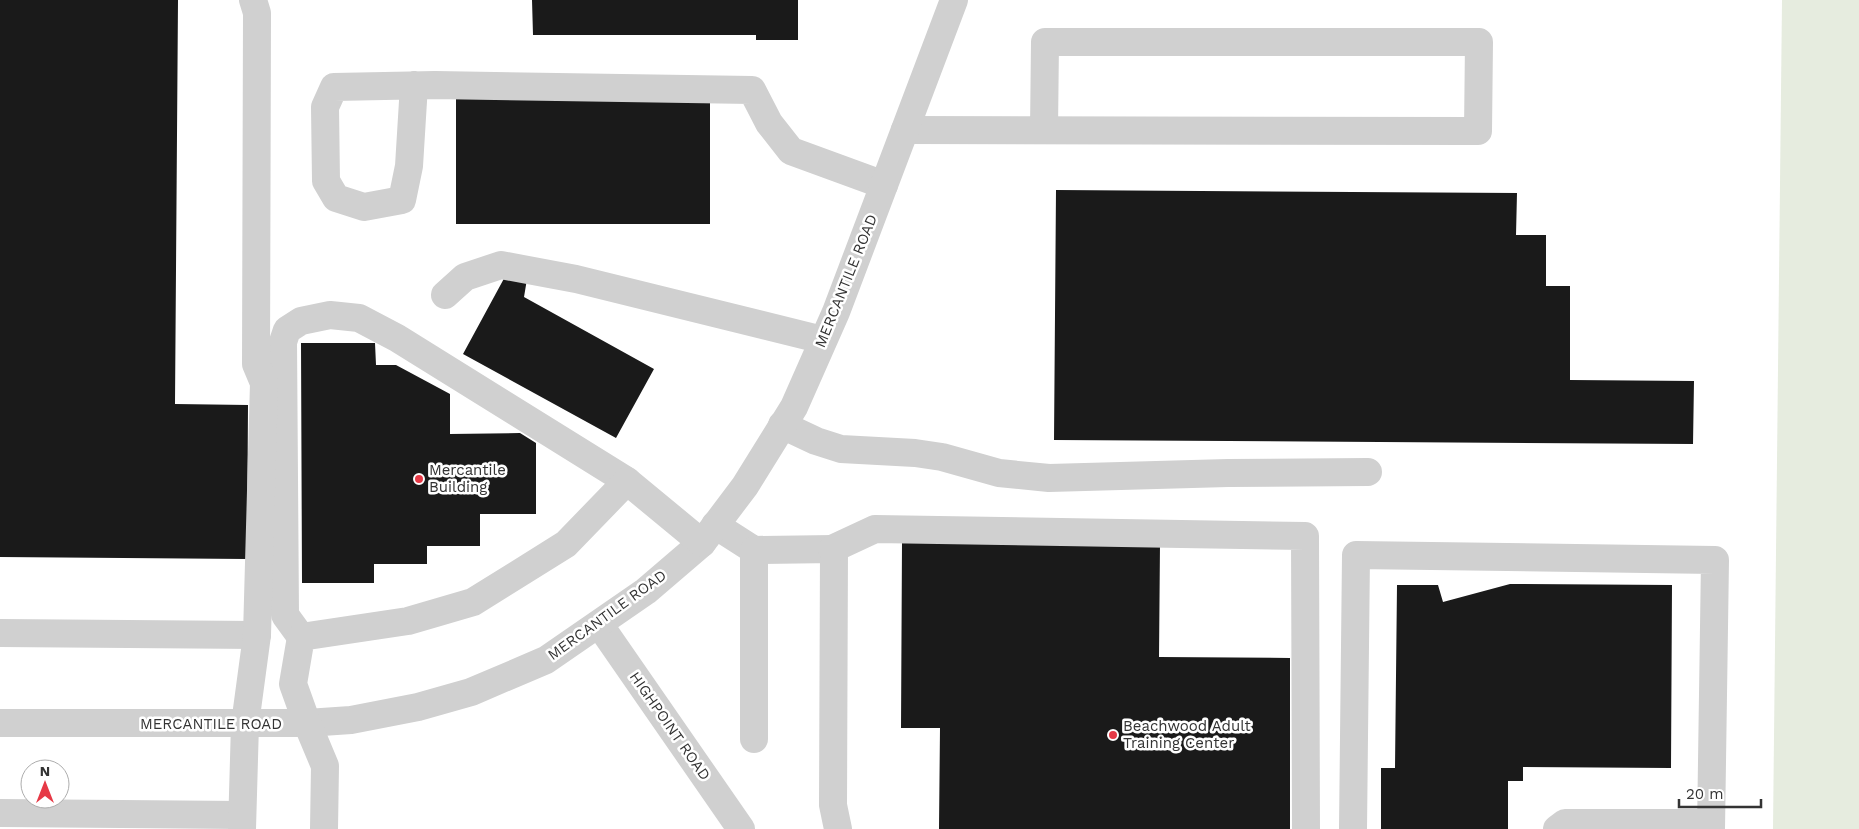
<svg xmlns="http://www.w3.org/2000/svg" width="1859" height="829" viewBox="0 0 1859 829" font-family="'Work Sans',sans-serif">
	<style>
		.green { fill: #e6ecdf }
		.building { fill: #1a1a1a }
		.lines { fill: none; stroke-linecap: round; stroke-linejoin: round }
		.minor { stroke: #d0d0d0; stroke-width: 28 }
		.poi-dot { fill: #e63946; stroke: #fff; stroke-width: 2 }
		.labels { text-anchor: middle; stroke-width: 5; stroke-linejoin: round; paint-order: stroke }
		.street-label { font-size: 15px; fill: #333; stroke: #fff }
		.poi-label { font-size: 15px; fill: #333; stroke: #fff; text-anchor: start }
	</style>
	<rect width="100%" height="100%" fill="#fff"/>
	<path class="green" d="M1782 0H1859V829H1773Z"/>
	<g class="building">
		<path d="M0 0H178L175 404 248 405 247 559 0 557Z"/>
		<path d="M532 0H798V40H756V35H533Z"/>
		<path d="M456 97 710 98V224H456Z"/>
		<path d="M1056 190 1517 193 1516 235H1546V286H1570V380L1694 381 1693 444 1054 440Z"/>
		<path d="M507 273 527 279 524 297 654 369 616 438 463 354Z"/>
		<path d="M301 343H375L376 365H396L450 394V434L520 433 536 443V514H480V546H427V564H374V583H302Z"/>
		<path d="M902 542 1160 543 1159 657 1290 658V829H939L940 728H901Z"/>
		<path d="M1510 584 1672 585 1671 768 1523 767V781H1508V829H1381V768H1395L1397 585H1438L1443 602Z"/>
	</g>
	<g class="lines">
		<g class="minor">
			<path d="M414 85 409 166 402 200 364 207 336 198 326 181 325 107 334 87 435 85 752 90 769 123 791 151 884 185"/>
			<path d="M905 130 1478 131 1479 42H1045L1044 130"/>
			<path d="M445 295 465 277 501 265 576 279 823 340"/>
			<path d="M782 425 816 441 841 449 915 453 942 457 999 473 1049 478 1228 473 1368 472"/>
			<path d="M715 525 754 550 834 549 833 805 838 829"/>
			<path d="M832 549 875 529 1305 536 1306 829"/>
			<path d="M599 624 741 829"/>
			<path d="M0 633 257 635"/>
			<path d="M301 637 285 615 283 342 287 330 301 321 330 315 359 318 397 338 627 481"/>
			<path d="M0 723H307L351 720 418 707 471 692 546 660 646 591 702 543 745 486 794 407 836 312 954 0"/>
			<path d="M754 739V550"/>
			<path d="M0 813 242 815"/>
			<path d="M242 829 245 724 257 635 264 383 256 364 257 13 253 0"/>
			<path d="M324 829 325 766 307 723 293 684 301 637 408 621 473 602 566 544 627 481 702 543"/>
			<path d="M1353 829 1356 555 1715 560 1711 829"/>
			<path d="M1557 829 1565 823H1711"/>
		</g>
	</g>
	<g class="poi-dot">
		<circle cx="419" cy="479" r="5"/>
		<circle cx="1113" cy="735" r="5"/>
	</g>
	<g class="labels">
		<g class="street-label">
			<text transform="translate(846 281) rotate(-68)" y="5">MERCANTILE ROAD</text>
			<text transform="translate(607 615) rotate(-36)" y="5">MERCANTILE ROAD</text>
			<text x="211" y="729">MERCANTILE ROAD</text>
			<text transform="translate(670 726) rotate(55)" y="5">HIGHPOINT ROAD</text>
		</g>
		<g class="poi-label">
			<text x="429" y="475">Mercantile<tspan x="429" dy="17">Building</tspan></text>
			<text x="1123" y="731">Beachwood Adult<tspan x="1123" dy="17">Training Center</tspan></text>
		</g>
	</g>
	<g transform="translate(45 784)"><circle r="24" fill="#ffffff" stroke="#adadad"/>
	<path d="M0-4L9 19L0 12L-9 19Z" fill="#e63946"/>
	<text y="-8" font-size="14" font-weight="bold" text-anchor="middle" fill="#333333">N</text>
	</g>
	<path d="M1679 799v8h82v-8" fill="none" stroke="#333333" stroke-width="2.5"/>
	<text x="1686" y="799" font-size="15" fill="#333333" stroke="#ffffff" stroke-width="4" paint-order="stroke">20 m</text>
</svg>
